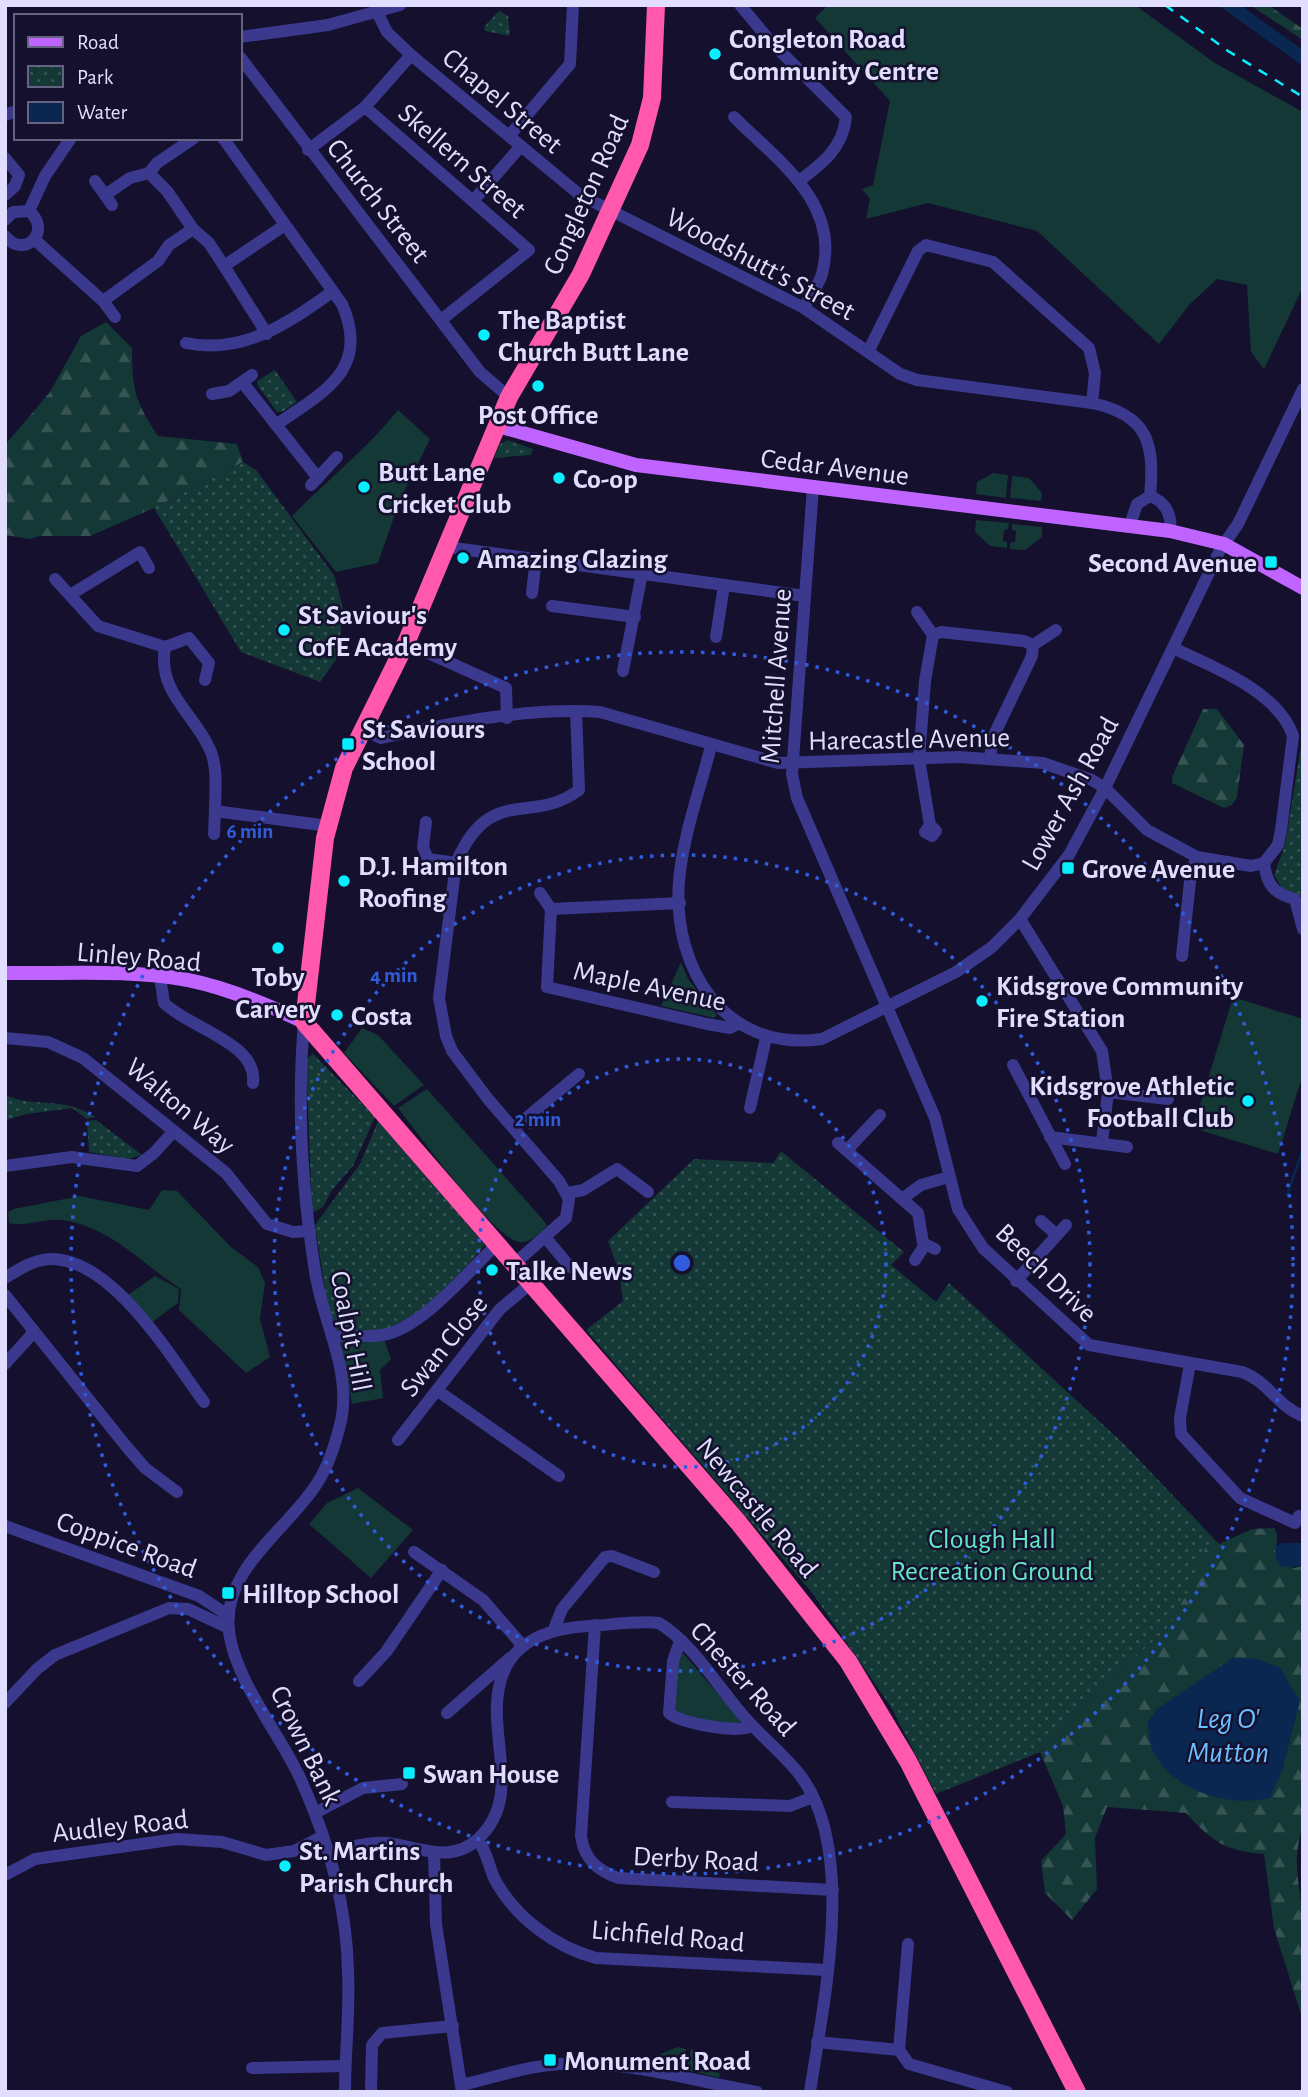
<svg xmlns="http://www.w3.org/2000/svg" width="1308" height="2097" viewBox="0 0 1308 2097" font-family="'Alegreya Sans',sans-serif">
	<style>
		.grass { fill: #133835 }
		.forest { fill: url(#forest-firs) }
		.park { fill: url(#park-dots) }
		.water { fill: #0a2752 }
		.lines { fill: none; stroke-linecap: round; stroke-linejoin: round }
		.stream { stroke: #0a2752; stroke-width: 2.5 }
		.minor { stroke: #3a398e; stroke-width: 12 }
		.major { stroke: #c064ff; stroke-width: 14 }
		.highway { stroke: #ff58ad; stroke-width: 18 }
		.rail { stroke: #09eeff; stroke-width: 2.5; stroke-dasharray: 10 9; stroke-linecap: butt }
		.ring { fill: none; stroke: #305cdc; stroke-width: 3.5; stroke-dasharray: 3.5 7 }
		.poi-dot { fill: #09eeff; stroke: #14102d; stroke-width: 2.5 }
		.labels { text-anchor: middle; stroke-width: 5; stroke-linejoin: round; paint-order: stroke }
		.poi-label { font-size: 28px; font-weight: bold; fill: #e0ddff; stroke: #14102d; text-anchor: start }
		.street-label { font-size: 28px; fill: #e0ddff; stroke: #14102d }
		.park-label { font-size: 28px; fill: #61e7c1; stroke: #14102d }
		.water-label { font-size: 30px; font-style: italic; fill: #6bbfff; stroke: #14102d }
		.centre { fill: #305cdc; stroke: #14102d; stroke-width: 3.5 }
		.ring-label { font-size: 21px; text-anchor: middle; font-weight: bold; fill: #305cdc; stroke: #14102d; stroke-width: 5; stroke-linejoin: round; paint-order: stroke }
	</style>
	<defs>
		<pattern id="forest-firs" width="22" height="20" patternUnits="userSpaceOnUse" patternTransform="scale(1.75)"><rect width="22" height="20" fill="#133835"/><path d="M5 1l3.5 6h-7zM16 11l3.5 6h-7z" fill="#355453"/></pattern>
		<pattern id="park-dots" width="8" height="8" patternUnits="userSpaceOnUse" patternTransform="scale(1.75)"><rect width="8" height="8" fill="#133835"/><path d="M2 2h.1M6 6h.1" fill="none" stroke="#355453" stroke-width="1.8" stroke-linecap="round"/></pattern>
	</defs>
	<rect width="100%" height="100%" fill="#14102d"/>
	<g class="grass">
		<path d="M828 5H1135L1215 63 1303 112V287L1264 369 1251 352 1247 285 1217 279 1190 304 1159 344 1037 231 928 203 866 219 870 199 862 189 873 185 890 101 815 18Z"/>
		<path d="M398 410 430 439 400 500 378 563 336 572 292 516C327 480 367 449 398 410Z"/>
		<path d="M993 473 1008 475 1006 498 976 494 977 482Z"/>
		<path d="M1012 476 1029 478 1042 493 1041 501 1010 498Z"/>
		<path d="M976 520 1009 523 1008 529 1004 530 1003 541 1007 542V548L990 546 975 532Z"/>
		<path d="M1012 524 1042 527V537L1025 550 1010 549V543L1015 542 1016 531 1012 530Z"/>
		<path d="M681 962 688 979 717 1015 714 1018 661 1006Z"/>
		<path d="M1233 997 1303 1019V1074L1278 1154 1193 1128Z"/>
		<path d="M362 1028 378 1035 424 1085 394 1106 344 1053Z"/>
		<path d="M427 1089 545 1222 547 1226C540 1233 531 1243 520 1242 497 1242 416 1131 398 1108Z"/>
		<path d="M162 1190 177 1191 231 1247 258 1267 265 1283 260 1319 270 1357 246 1373 179 1310 181 1289C143 1265 114 1230 68 1221 45 1216 26 1228 9 1223L8 1212 14 1209 80 1196 149 1210Z"/>
		<path d="M155 1276 179 1289 178 1303 148 1325 125 1297Z"/>
		<path d="M384 1339 391 1359 380 1370 383 1398 352 1404 340 1340Z"/>
		<path d="M358 1488 413 1530 371 1578 309 1524 327 1503Z"/>
		<path d="M683 1653 741 1721 735 1726 688 1717 672 1710 675 1660Z"/>
		<path d="M678 2047 686 2049 681 2069 649 2061 650 2058Z"/>
		<path d="M691 2049 697 2051 720 2074 719 2078 686 2070Z"/>
	</g>
	<g class="forest">
		<path d="M1250 5H1268L1303 29V40Z"/>
		<path d="M106 322 132 348C132 390 135 401 158 436L237 444 243 462 154 508 90 536H40L30 539 5 535V445L50 392 81 336Z"/>
		<path d="M1203 709H1217L1244 745 1237 797 1232 805 1224 808 1172 783V777Z"/>
		<path d="M1274 1528 1277 1534 1276 1559 1294 1568 1303 1566V1824C1291 1865 1300 1882 1303 1921 1305 1954 1303 1988 1303 2021L1274 1928 1264 1854C1224 1851 1212 1841 1186 1813L1107 1807 1095 1838 1097 1889 1072 1920 1045 1893 1041 1861 1066 1834 1063 1806 1040 1752 1102 1686 1167 1629 1206 1546 1219 1544 1252 1529Z"/>
	</g>
	<g class="park">
		<path d="M499 11 508 16 510 36 485 31 484 27Z"/>
		<path d="M275 370 297 402 282 412H277L258 386 257 381Z"/>
		<path d="M508 440 533 449 531 455 494 458 500 444Z"/>
		<path d="M243 462 256 470 334 575 343 608 338 657 320 682 241 652 154 508Z"/>
		<path d="M1303 734V901H1302L1301 896 1282 888 1274 875 1285 845Z"/>
		<path d="M313 1054 375 1117 353 1166 332 1190 323 1207 312 1213 306 1059Z"/>
		<path d="M5 1095C37 1109 61 1095 95 1117L87 1119 72 1108 27 1114 5 1120Z"/>
		<path d="M96 1120 142 1155 128 1159 89 1152 87 1121Z"/>
		<path d="M378 1121 485 1245C460 1273 419 1326 380 1330 366 1332 350 1330 336 1330L326 1297 315 1225 360 1164Z"/>
		<path d="M781 1151 904 1252 891 1265 936 1302 949 1283 1125 1445 1219 1544 1206 1546 1189 1590 1167 1629 1102 1686 1040 1752 936 1794 891 1707 813 1594 586 1330 623 1301 619 1272 608 1241 694 1159 773 1163Z"/>
	</g>
	<g class="water">
		<path d="M1218 5H1241L1247 10 1303 50V66Z"/>
		<path d="M1282 1543H1303V1566L1282 1567 1276 1559 1275 1547Z"/>
		<path d="M1233 1658 1257 1659 1280 1668 1300 1701 1283 1768 1270 1798C1228 1808 1171 1791 1152 1749 1149 1741 1149 1730 1148 1722L1157 1709Z"/>
	</g>
	<g class="lines">
		<path class="stream" d="M1287 1195 1303 1149"/>
		<g class="minor">
			<path d="M740 5 771 42 846 117C843 148 823 163 799 181"/>
			<path d="M378 14 387 32 411 55 580 195 804 308 900 374 917 380 1092 403C1148 415 1155 443 1150 496L1137 504 1130 525"/>
			<path d="M240 37 328 25 400 5"/>
			<path d="M240 57 480 372 509 397"/>
			<path d="M365 107 529 250 441 320"/>
			<path d="M5 115 16 111"/>
			<path d="M734 117C778 161 841 203 822 274 819 285 809 297 804 308"/>
			<path d="M509 136 570 64 573 5"/>
			<path d="M223 138 342 304C371 370 323 392 276 425"/>
			<path d="M308 150 365 107 411 55"/>
			<path d="M5 158 19 175 15 186 5 195"/>
			<path d="M149 173 167 191 193 229 209 243 224 266 285 225"/>
			<path d="M149 173 157 163 194 138"/>
			<path d="M95 181 112 205"/>
			<path d="M105 195 130 178 149 173"/>
			<path d="M473 201 521 146"/>
			<path d="M29 211 45 176 71 138"/>
			<path d="M5 220 13 212 29 211C53 231 24 260 5 236"/>
			<path d="M35 240 103 301 115 317"/>
			<path d="M224 266 267 334"/>
			<path d="M103 301 158 261 169 245 193 229"/>
			<path d="M186 343C243 355 288 323 332 292"/>
			<path d="M868 352 918 251 926 245 993 262 1089 348 1095 373 1092 403"/>
			<path d="M243 383 318 478"/>
			<path d="M212 394 229 391 252 375"/>
			<path d="M311 485 337 457"/>
			<path d="M813 487 792 774 797 798 935 1118 958 1209 983 1248 1089 1345 1242 1372C1268 1381 1278 1407 1303 1416"/>
			<path d="M1150 496C1166 502 1172 515 1170 531"/>
			<path d="M447 547 805 596"/>
			<path d="M55 579 98 626 165 647C157 694 196 714 211 752 218 770 215 793 215 811L328 826"/>
			<path d="M532 593 536 558"/>
			<path d="M70 595 140 552 149 568"/>
			<path d="M552 606 635 617"/>
			<path d="M917 612 933 635"/>
			<path d="M716 637 724 585"/>
			<path d="M406 643 506 688 507 718"/>
			<path d="M1033 645 1056 630"/>
			<path d="M165 647 189 638 209 663 205 680"/>
			<path d="M623 671 642 573"/>
			<path d="M364 730 381 738C451 723 529 707 600 712L778 763 959 757 1043 763 1092 780 1105 788 1147 830 1197 857 1251 866 1264 863 1278 845 1281 830 1293 736C1278 691 1213 667 1173 648"/>
			<path d="M711 746C700 790 683 835 679 881 672 970 726 1053 822 1039L956 972 992 947 1020 919 1069 855 1105 788 1220 550 1238 524 1303 389"/>
			<path d="M426 822 423 847 428 859 456 863"/>
			<path d="M930 825 925 832 932 836 936 831 930 825 919 759 925 681 933 635 941 632 1024 641 1033 645 1032 656 993 737 990 757"/>
			<path d="M214 834 215 811"/>
			<path d="M1264 863C1267 885 1273 893 1295 899L1303 929"/>
			<path d="M540 893 551 909"/>
			<path d="M680 903 551 909 547 987 707 1024 730 1028 738 1024"/>
			<path d="M1020 919 1102 1051 1108 1092 1102 1142"/>
			<path d="M1182 956 1191 872 1197 857"/>
			<path d="M160 977 164 1003C191 1029 258 1043 253 1083"/>
			<path d="M304 1022C297 1104 302 1190 315 1271 322 1321 352 1370 341 1421 336 1442 328 1467 316 1485 286 1531 221 1570 229 1632 236 1682 280 1734 301 1780 328 1840 347 1907 348 1972 350 2012 345 2052 345 2092"/>
			<path d="M5 1038 48 1042 83 1058 226 1173 267 1224 293 1232 310 1231"/>
			<path d="M1013 1065 1065 1164"/>
			<path d="M1108 1092 1168 1099"/>
			<path d="M750 1108 766 1038"/>
			<path d="M514 1128 579 1074"/>
			<path d="M1050 1137 1127 1147"/>
			<path d="M838 1143 918 1213 923 1243 935 1249"/>
			<path d="M847 1150 880 1115"/>
			<path d="M5 1166 72 1157 137 1166 154 1153 173 1132"/>
			<path d="M568 1193 583 1190 617 1169 648 1192"/>
			<path d="M903 1198 921 1185 949 1177"/>
			<path d="M1041 1221 1057 1235"/>
			<path d="M545 1237 570 1267"/>
			<path d="M915 1260 925 1245"/>
			<path d="M513 1265 566 1218 569 1199 559 1181 488 1099 452 1051 446 1036 439 998 456 863C490 783 531 826 579 790L576 711"/>
			<path d="M5 1278C19 1269 33 1260 50 1259 113 1258 171 1358 204 1402"/>
			<path d="M1016 1281 1066 1225"/>
			<path d="M5 1295 126 1446 145 1468 177 1492"/>
			<path d="M332 1337C349 1334 365 1338 382 1335 420 1330 469 1271 496 1245"/>
			<path d="M5 1364 34 1332"/>
			<path d="M1190 1364 1180 1418 1181 1434 1240 1498 1295 1523 1299 1516"/>
			<path d="M438 1391 559 1476"/>
			<path d="M398 1440 500 1309 530 1284"/>
			<path d="M5 1526 199 1596 229 1616"/>
			<path d="M414 1552 483 1600 522 1645"/>
			<path d="M595 1625 581 1836C584 1859 597 1870 618 1878L833 1890"/>
			<path d="M554 1629 562 1609 605 1557 612 1556 654 1572"/>
			<path d="M680 1641 673 1661 669 1713C679 1723 740 1734 751 1726"/>
			<path d="M359 1681 386 1652 442 1570"/>
			<path d="M5 1703 37 1669 55 1655 169 1608 188 1609 229 1628"/>
			<path d="M447 1713 510 1658"/>
			<path d="M672 1802 790 1806 813 1797"/>
			<path d="M315 1813 363 1788 402 1784"/>
			<path d="M477 1840C487 1850 489 1868 495 1880 516 1918 555 1947 596 1958L827 1970"/>
			<path d="M434 1853 436 1924 462 2092"/>
			<path d="M329 1854C347 1848 367 1841 386 1843 418 1846 450 1865 478 1839 515 1805 498 1759 497 1717 494 1653 531 1629 589 1626 612 1625 637 1620 659 1623 692 1643 716 1684 741 1713 759 1735 783 1753 800 1775 858 1850 823 2004 810 2092"/>
			<path d="M5 1875 35 1859 177 1839 222 1842 266 1855 294 1851 323 1836"/>
			<path d="M817 2042 899 2050 909 2064 1007 2092"/>
			<path d="M899 2050 908 1944"/>
			<path d="M252 2068 345 2066"/>
			<path d="M462 2085C495 2077 527 2066 561 2064 628 2060 691 2081 757 2092"/>
			<path d="M371 2092 372 2045 382 2033 453 2026"/>
		</g>
		<g class="major">
			<path d="M498 426 636 465 1170 531 1224 544 1303 588"/>
			<path d="M5 973C65 974 128 969 188 980 228 988 266 1004 304 1022"/>
		</g>
		<path class="highway" d="M656 5 652 98 640 145 581 274 509 397 406 643 344 768 325 838 304 1022 738 1522 848 1661 908 1761 1077 2092"/>
		<path class="rail" d="M1165 5 1228 51 1303 97"/>
	</g>
	<g class="ring">
		<circle cx="682" cy="1263" r="204"/>
		<circle cx="682" cy="1263" r="408"/>
		<circle cx="682" cy="1263" r="611"/>
	</g>
	<g class="poi-dot">
		<circle cx="715" cy="54" r="7"/>
		<circle cx="484" cy="335" r="7"/>
		<circle cx="538" cy="386" r="7"/>
		<circle cx="559" cy="478" r="7"/>
		<circle cx="364" cy="487" r="7"/>
		<circle cx="463" cy="558" r="7"/>
		<rect x="1264" y="555" width="14" height="14" rx="3.5"/>
		<circle cx="284" cy="630" r="7"/>
		<rect x="341" y="737" width="14" height="14" rx="3.5"/>
		<rect x="1061" y="861" width="14" height="14" rx="3.5"/>
		<circle cx="344" cy="881" r="7"/>
		<circle cx="278" cy="948" r="7"/>
		<circle cx="982" cy="1001" r="7"/>
		<circle cx="337" cy="1015" r="7"/>
		<circle cx="1248" cy="1101" r="7"/>
		<circle cx="492" cy="1270" r="7"/>
		<rect x="221" y="1586" width="14" height="14" rx="3.5"/>
		<rect x="402" y="1766" width="14" height="14" rx="3.5"/>
		<circle cx="285" cy="1866" r="7"/>
		<rect x="543" y="2053" width="14" height="14" rx="3.5"/>
	</g>
	<g class="labels">
		<g class="poi-label">
			<text x="729" y="48">Congleton Road<tspan x="729" dy="32">Community Centre</tspan></text>
			<text x="498" y="329">The Baptist<tspan x="498" dy="32">Church Butt Lane</tspan></text>
			<text x="538" y="424" text-anchor="middle">Post Office</text>
			<text x="378" y="481">Butt Lane<tspan x="378" dy="32">Cricket Club</tspan></text>
			<text x="573" y="488">Co-op</text>
			<text x="477" y="568">Amazing Glazing</text>
			<text x="1257" y="572" text-anchor="end">Second Avenue</text>
			<text x="298" y="624">St Saviour's<tspan x="298" dy="32">CofE Academy</tspan></text>
			<text x="362" y="738">St Saviours<tspan x="362" dy="32">School</tspan></text>
			<text x="358" y="875">D.J. Hamilton<tspan x="358" dy="32">Roofing</tspan></text>
			<text x="1082" y="878">Grove Avenue</text>
			<text x="278" y="986" text-anchor="middle">Toby<tspan x="278" dy="32">Carvery</tspan></text>
			<text x="996" y="995">Kidsgrove Community<tspan x="996" dy="32">Fire Station</tspan></text>
			<text x="351" y="1025">Costa</text>
			<text x="1234" y="1095" text-anchor="end">Kidsgrove Athletic<tspan x="1234" dy="32">Football Club</tspan></text>
			<text x="506" y="1280">Talke News</text>
			<text x="242" y="1603">Hilltop School</text>
			<text x="423" y="1783">Swan House</text>
			<text x="299" y="1860">St. Martins<tspan x="299" dy="32">Parish Church</tspan></text>
			<text x="564" y="2070">Monument Road</text>
		</g>
		<g class="street-label">
			<text transform="translate(503 100) rotate(40)" y="10">Chapel Street</text>
			<text transform="translate(463 160) rotate(41)" y="10">Skellern Street</text>
			<text transform="translate(585 194) rotate(-66)" y="10">Congleton Road</text>
			<text transform="translate(379 200) rotate(52)" y="10">Church Street</text>
			<text transform="translate(761 263) rotate(28)" y="10">Woodshutt's Street</text>
			<text transform="translate(835 466) rotate(7)" y="10">Cedar Avenue</text>
			<text transform="translate(775 676) rotate(-86)" y="10">Mitchell Avenue</text>
			<text transform="translate(909 738) rotate(-1)" y="10">Harecastle Avenue</text>
			<text transform="translate(1069 793) rotate(-61)" y="10">Lower Ash Road</text>
			<text transform="translate(139 956) rotate(5)" y="10">Linley Road</text>
			<text transform="translate(650 985) rotate(12)" y="10">Maple Avenue</text>
			<text transform="translate(181 1105) rotate(40)" y="10">Walton Way</text>
			<text transform="translate(1047 1272) rotate(44)" y="10">Beech Drive</text>
			<text transform="translate(352 1331) rotate(79)" y="10">Coalpit Hill</text>
			<text transform="translate(443 1345) rotate(-51)" y="10">Swan Close</text>
			<text transform="translate(758 1507) rotate(50)" y="10">Newcastle Road</text>
			<text transform="translate(127 1544) rotate(20)" y="10">Coppice Road</text>
			<text transform="translate(744 1678) rotate(48)" y="10">Chester Road</text>
			<text transform="translate(307 1745) rotate(64)" y="10">Crown Bank</text>
			<text transform="translate(120 1825) rotate(-6)" y="10">Audley Road</text>
			<text transform="translate(696 1858) rotate(3)" y="10">Derby Road</text>
			<text transform="translate(668 1935) rotate(5)" y="10">Lichfield Road</text>
		</g>
		<g class="park-label">
			<text x="992" y="1548">Clough Hall<tspan x="992" dy="32">Recreation Ground</tspan></text>
		</g>
		<g class="water-label">
			<text x="1228" y="1728">Leg O'<tspan x="1228" dy="34">Mutton</tspan></text>
		</g>
	</g>
	<circle cx="682" cy="1263" r="10" class="centre"/>
	<g class="ring-label">
		<text x="250" y="838">6 min</text>
		<text x="394" y="982">4 min</text>
		<text x="538" y="1126">2 min</text>
	</g>
	<rect width="1308" height="2097" fill="none" stroke="#e0ddff" stroke-width="14"/>
	<rect x="14" y="14" width="228" height="126" fill="#14102d" stroke="#666281" stroke-width="2"/>
	<rect x="28" y="37" width="35" height="10" fill="#c064ff" stroke="#666281" stroke-width="2"/>
	<text x="77" y="49" font-size="21" fill="#e0ddff">Road</text>
	<rect x="28" y="66" width="35" height="21" fill="url(#park-dots)" stroke="#666281" stroke-width="2"/>
	<text x="77" y="84" font-size="21" fill="#e0ddff">Park</text>
	<rect x="28" y="102" width="35" height="21" fill="#0a2752" stroke="#666281" stroke-width="2"/>
	<text x="77" y="119" font-size="21" fill="#e0ddff">Water</text>
</svg>
